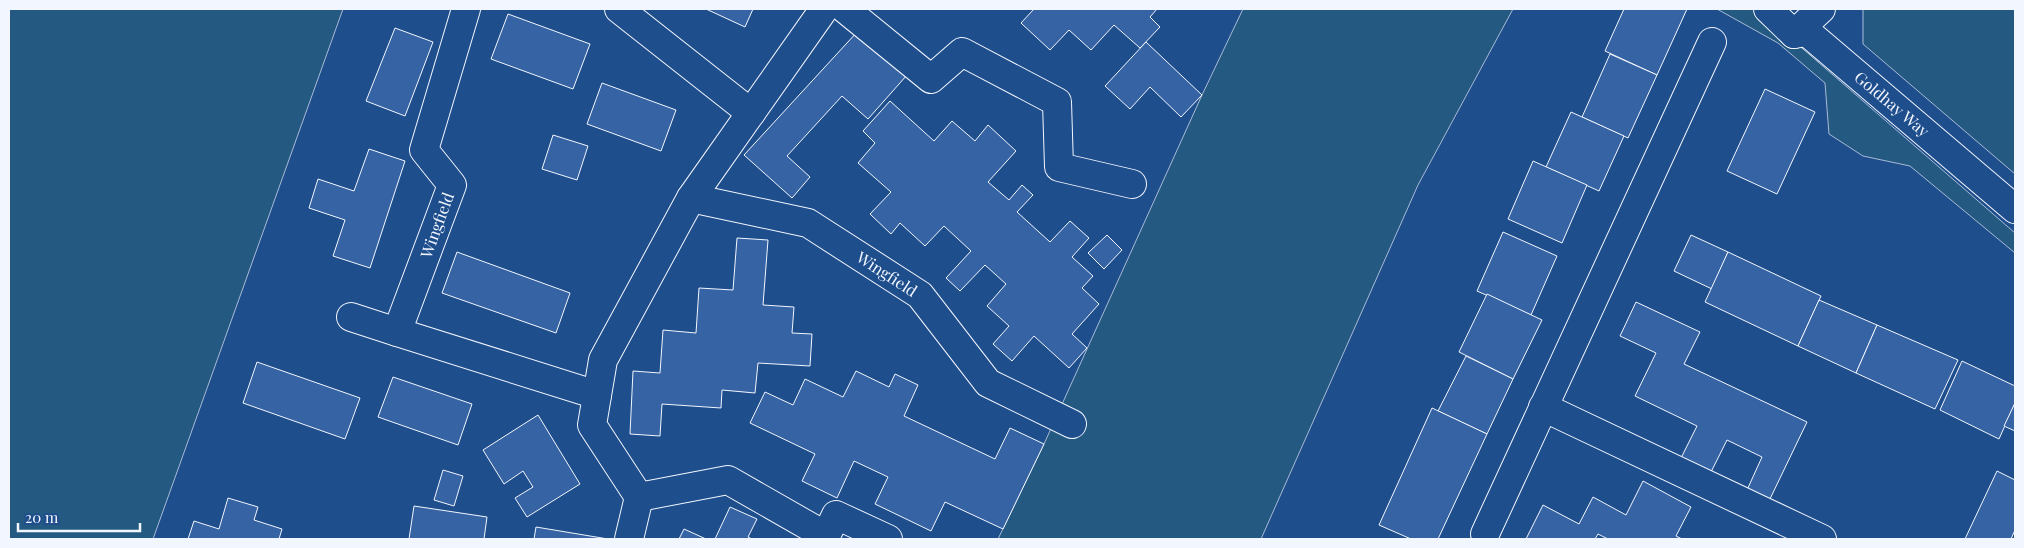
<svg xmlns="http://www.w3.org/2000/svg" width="2024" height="548" viewBox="0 0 2024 548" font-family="'Playfair Display',serif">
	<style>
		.green { fill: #245a82; stroke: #a8bbd7 }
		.building { fill: #3563a3; stroke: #f2f6ff }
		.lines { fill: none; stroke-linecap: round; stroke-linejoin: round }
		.minor-casing { stroke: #f2f6ff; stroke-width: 30 }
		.tertiary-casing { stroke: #f2f6ff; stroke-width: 30 }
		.minor { stroke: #1f4e8c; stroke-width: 28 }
		.tertiary { stroke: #1f4e8c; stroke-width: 28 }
		.labels { text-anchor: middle; stroke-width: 4; stroke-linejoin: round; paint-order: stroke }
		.street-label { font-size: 16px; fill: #f2f6ff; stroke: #1f4e8c }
	</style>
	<rect width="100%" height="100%" fill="#1f4e8c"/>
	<g class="green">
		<path d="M9 9H343L153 539H9Z"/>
		<path d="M1243 9H1513L1418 185 1261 539H998L1044 444 1202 95Z"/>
		<path d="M1717 9H1757L2015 233V253L1910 166 1863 156 1829 134 1825 83 1778 43Z"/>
		<path d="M1863 9H2015V174L1863 44Z"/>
	</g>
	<g class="building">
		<path d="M706 9H753L745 27Z"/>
		<path d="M1034 9H1157L1150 17 1160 27 1140 48 1114 25 1091 50 1069 30 1050 50 1021 23Z"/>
		<path d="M1624 9H1687L1657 75 1605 51Z"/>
		<path d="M508 14 590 44 573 89 491 59Z"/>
		<path d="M395 28 433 42 405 116 366 101Z"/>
		<path d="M858 31 907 75 868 119 842 96 787 156 810 177 792 198 744 155Z"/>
		<path d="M1146 42 1202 95 1181 117 1150 87 1130 109 1105 86Z"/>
		<path d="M1610 54 1657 75 1628 138 1582 117Z"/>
		<path d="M602 83 676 110 661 151 587 124Z"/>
		<path d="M1765 89 1815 112 1777 194 1727 171Z"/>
		<path d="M890 101 934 141 952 121 975 141 988 125 1016 151 988 182 1009 200 1022 185 1033 195 1017 212 1050 242 1070 221 1089 238 1072 257 1093 276 1082 288 1099 304 1072 334 1087 348 1069 368 1034 336 1012 361 993 344 1009 326 987 306 1006 284 985 265 960 291 946 278 971 251 944 226 925 246 900 223 891 234 870 214 891 192 858 163 875 143 863 131Z"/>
		<path d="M1571 112 1624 136 1599 191 1546 167Z"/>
		<path d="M553 135 588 146 577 180 542 169Z"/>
		<path d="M369 149 405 161 370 268 333 256 345 220 309 208 318 179 354 191Z"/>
		<path d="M1533 161 1587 185 1562 243 1508 219Z"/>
		<path d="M1503 232 1557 256 1531 315 1477 291Z"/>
		<path d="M1107 235 1122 250 1104 269 1088 253Z"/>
		<path d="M1691 235 1728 252 1712 289 1674 271Z"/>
		<path d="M737 238 768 240 763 305 794 307 792 333 812 334 810 366 758 363 755 393 722 390 721 408 662 404 660 436 630 434 633 371 660 373 663 330 696 333 699 288 733 290Z"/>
		<path d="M457 252 570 293 556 333 442 293Z"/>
		<path d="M1728 252 1821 296 1798 346 1705 302Z"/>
		<path d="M1487 294 1542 320 1513 379 1459 352Z"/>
		<path d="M1819 300 1877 325 1856 373 1798 346Z"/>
		<path d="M1636 302 1700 332 1684 364 1807 422 1769 501 1747 490 1762 457 1727 440 1711 472 1681 458 1697 426 1635 396 1656 353 1620 336Z"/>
		<path d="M1877 325 1958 360 1935 409 1856 373Z"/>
		<path d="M1466 356 1513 379 1487 434 1438 411Z"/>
		<path d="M1962 361 2015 386V403L1999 439 1940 410Z"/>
		<path d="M257 362 360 398 345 439 243 403Z"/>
		<path d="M856 371 889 387 895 374 918 385 904 416 995 459 1010 428 1044 444 1003 529 945 502 931 531 875 504 888 477 854 461 837 498 802 481 815 454 750 423 765 392 793 405 805 379 843 397Z"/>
		<path d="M393 377 472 404 458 445 378 417Z"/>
		<path d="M2015 403V431L2004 426Z"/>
		<path d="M1432 408 1487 434 1438 539H1411L1379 525Z"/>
		<path d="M538 415 580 484 527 517 515 498 533 487 523 471 504 484 483 450Z"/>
		<path d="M443 470 463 476 454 506 434 500Z"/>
		<path d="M1997 471 2015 480V530L2011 539H1965Z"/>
		<path d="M1643 481 1691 507 1676 536 1682 539H1608L1598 534 1595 539H1526L1543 505 1579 524 1593 497 1626 515Z"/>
		<path d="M228 498 258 507 254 520 282 529 279 539H188L194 521 219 529Z"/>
		<path d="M414 506 487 517 484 539H409Z"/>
		<path d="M730 507 757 519 748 537 752 539H715Z"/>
		<path d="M536 527 608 539H534Z"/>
		<path d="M684 529 706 539H679Z"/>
	</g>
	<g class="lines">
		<defs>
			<g id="minor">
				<path d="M466 9 424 150 452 185 397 332 597 395"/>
				<path d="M619 9 751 113"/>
				<path d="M845 9 931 79 962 52 1057 102 1059 167 1132 184"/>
				<path d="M1794 34 1821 9"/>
				<path d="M691 198 808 223 920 295 988 383 1072 424"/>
				<path d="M351 317 397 332"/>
				<path d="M1543 407 1822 539"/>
				<path d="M639 497 728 480 826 536 836 515 888 539"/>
				<path d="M1485 534 1712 42"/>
				<path d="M629 539 639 497 592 425 603 360 691 198 824 9"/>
			</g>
			<path id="tertiary" d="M1768 9 1794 34 1807 32 2015 209"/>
		</defs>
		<use href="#minor" class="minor-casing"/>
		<use href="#tertiary" class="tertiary-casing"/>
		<use href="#minor" class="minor"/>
		<use href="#tertiary" class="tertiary"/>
	</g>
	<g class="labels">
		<g class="street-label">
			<text transform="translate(1892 104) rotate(40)" y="6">Goldhay Way</text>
			<text transform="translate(437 225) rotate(-70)" y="6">Wingfield</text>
			<text transform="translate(887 274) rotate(33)" y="6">Wingfield</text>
		</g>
	</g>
	<rect width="2024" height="548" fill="none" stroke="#f2f6ff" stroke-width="20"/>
	<path d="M18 523v8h122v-8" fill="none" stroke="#f2f6ff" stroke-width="2.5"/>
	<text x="25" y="523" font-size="15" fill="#f2f6ff" stroke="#1f4e8c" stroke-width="4" paint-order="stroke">20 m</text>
</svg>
